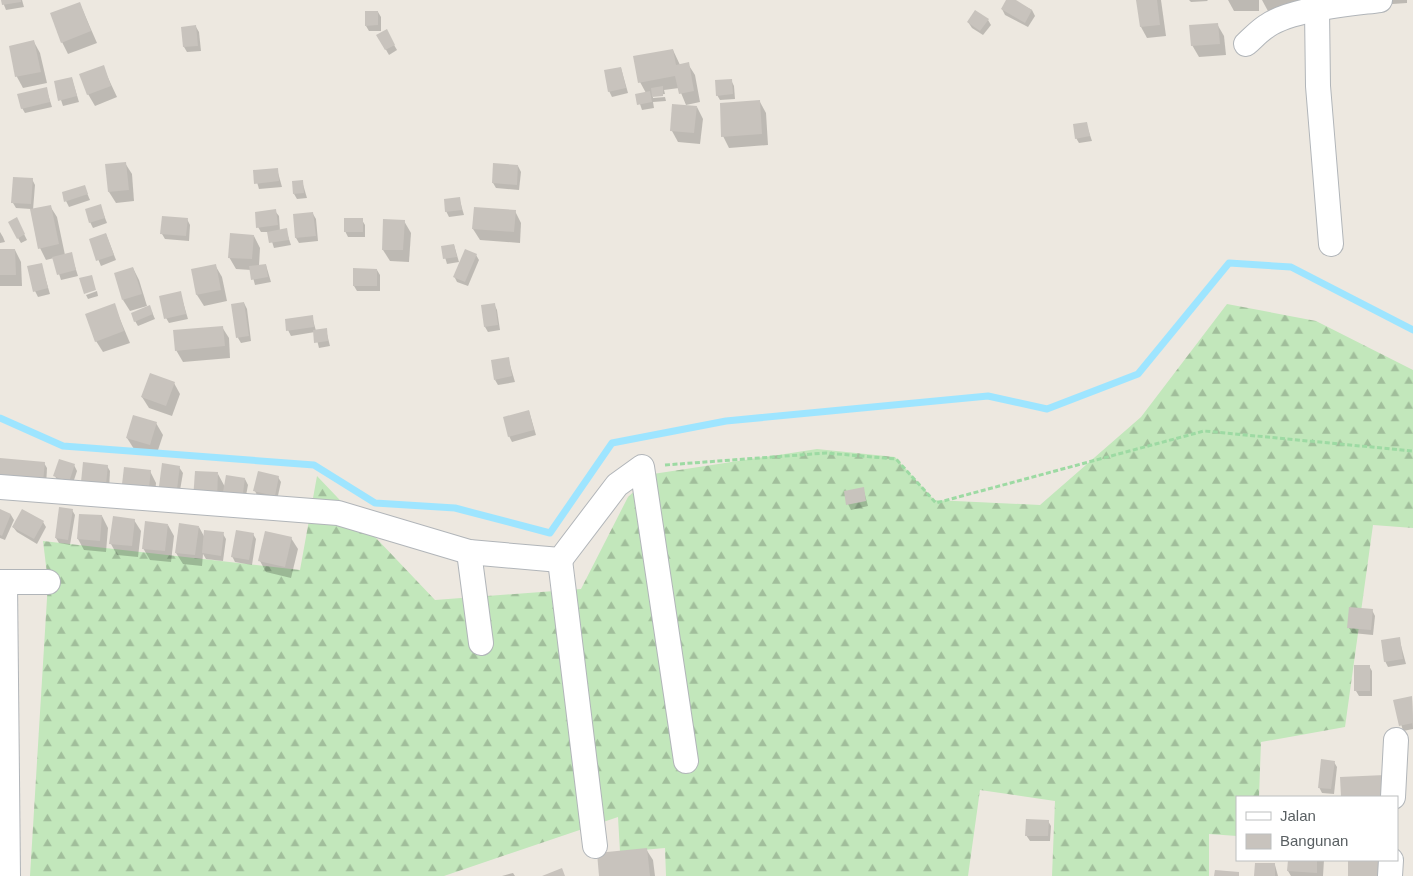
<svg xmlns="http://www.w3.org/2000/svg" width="1413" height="876" viewBox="0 0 1413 876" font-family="Helvetica,sans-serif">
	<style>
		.forest { fill: url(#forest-firs) }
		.shadow { fill: #0003 }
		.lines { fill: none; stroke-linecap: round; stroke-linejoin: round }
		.stream { stroke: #9ee5ff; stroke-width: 7 }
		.building { fill: #c8c3bd }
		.minor-casing { stroke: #b1b5b9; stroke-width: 26 }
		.path { stroke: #9ddaa3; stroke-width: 3; stroke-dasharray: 5 2.5; stroke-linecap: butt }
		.minor { stroke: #fff; stroke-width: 24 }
	</style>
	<defs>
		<pattern id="forest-firs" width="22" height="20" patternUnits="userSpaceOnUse" patternTransform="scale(1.25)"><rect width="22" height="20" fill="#c2e7bb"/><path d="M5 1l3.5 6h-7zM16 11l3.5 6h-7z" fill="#a1be9b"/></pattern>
	</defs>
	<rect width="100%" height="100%" fill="#ede8e0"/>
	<path class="forest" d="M1227 304 1316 321 1413 370V528L1373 525 1345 727 1261 742 1259 797H1237V836L1209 834V876H1052L1055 801 980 790 968 876H666L665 848 620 852 618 817 444 876H30L48 582 43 541 300 570 317 476 435 600 581 589 628 497 653 474 817 449 895 457 934 500 1040 505 1141 417Z"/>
	<g class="shadow">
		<path d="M2 0H22L24 7 6 10Z"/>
		<path d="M1007 0H1013L1032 10 1035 16 1028 27 1005 15 1002 9Z"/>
		<path d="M1138 0H1161L1166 36 1147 38 1141 27Z"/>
		<path d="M1189 0H1207L1208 1 1191 2Z"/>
		<path d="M1228 0H1259V11H1234Z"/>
		<path d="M1262 0H1300V11L1269 13Z"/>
		<path d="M1375 0H1407V3L1378 5Z"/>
		<path d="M80 4 97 43 68 54 62 42Z"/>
		<path d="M378 12 381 17V31H369L366 26Z"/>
		<path d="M988 20 991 25 983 35 972 28 968 22Z"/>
		<path d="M1217 24 1224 36 1226 55 1199 57 1192 45Z"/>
		<path d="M196 27 199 32 201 51 187 52 184 47 182 28Z"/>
		<path d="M386 31 397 50 389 55 378 36Z"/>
		<path d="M34 42 40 53 47 83 23 88 17 77 10 47Z"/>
		<path d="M673 50 680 65 688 64 695 75 700 102 686 105 679 88 664 90 665 94 653 95V98L665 97 666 101 653 102 654 108 642 110 637 95 646 93 640 82Z"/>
		<path d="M103 67 117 97 95 106 88 94Z"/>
		<path d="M621 68 628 93 612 97 609 91Z"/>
		<path d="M72 79 79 102 63 106 55 82Z"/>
		<path d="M731 80 734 86 735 99 720 100 717 95Z"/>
		<path d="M46 88 52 107 25 113 22 108Z"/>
		<path d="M760 102 766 113 768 145 729 148 723 136Z"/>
		<path d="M697 107 703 119 700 144 678 142 672 131Z"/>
		<path d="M1086 123 1092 141 1079 143 1076 138Z"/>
		<path d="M125 163 132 174 134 201 116 203 109 192Z"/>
		<path d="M518 166 521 172 519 190 496 188 493 183Z"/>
		<path d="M277 169 282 187 259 189 254 172Z"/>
		<path d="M32 179 35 185 33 210 50 206 57 217 65 255 71 254 78 276 61 280 54 258 46 260 40 248 31 209 16 208 13 203Z"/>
		<path d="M302 181 307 198 297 199 294 194Z"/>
		<path d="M84 186 90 200 69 207 66 201Z"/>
		<path d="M459 198 464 215 449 217 446 211Z"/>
		<path d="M100 205 107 223 93 228 90 222Z"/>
		<path d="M275 211 279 216 280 231 286 230 291 245 274 248 269 232H261L258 227Z"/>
		<path d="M515 211 521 223 520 243 480 240 473 229Z"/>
		<path d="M313 214 316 219 318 241 299 243 296 238 294 216Z"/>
		<path d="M187 219 190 225 189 241 165 239 162 234Z"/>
		<path d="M362 220 365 225V237H348L345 231Z"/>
		<path d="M404 221 411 233 409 262 390 261 383 250Z"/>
		<path d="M19 224 27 240 21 243 18 238Z"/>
		<path d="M0 232 3 237 5 242 0 243Z"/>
		<path d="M106 234 116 260 101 266 90 240Z"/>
		<path d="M254 236 260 248 259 266 266 265 271 282 255 285 251 270 236 269 229 257Z"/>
		<path d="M454 245 459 262 447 264 442 247Z"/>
		<path d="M15 250 21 262 22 286H0V251Z"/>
		<path d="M476 255 479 260 468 286 457 282 454 276Z"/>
		<path d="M41 264 50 294 38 297 35 291Z"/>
		<path d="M215 265 222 277 227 301 204 306 197 295 192 270Z"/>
		<path d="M133 268 139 280 147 306 130 311 123 300Z"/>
		<path d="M377 270 380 275V291H357L354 286Z"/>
		<path d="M97 291 98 296 88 299 86 295Z"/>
		<path d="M180 292 188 319 169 323 166 318Z"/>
		<path d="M244 303 247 309 251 341 241 343 238 338Z"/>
		<path d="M494 304 497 310 500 330 488 332 485 327Z"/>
		<path d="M114 305 130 343 103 352 96 341Z"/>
		<path d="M152 312 155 319 138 326 135 321Z"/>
		<path d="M312 316 316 331 326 330 330 346 319 348 315 332 291 336 288 330Z"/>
		<path d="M222 327 229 338 230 358 183 362 176 350Z"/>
		<path d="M508 358 515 382 498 385 495 380Z"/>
		<path d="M174 383 180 394 172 416 149 408 142 397Z"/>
		<path d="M529 411 536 435 512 442 509 436Z"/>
		<path d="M156 423 163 435 156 456 134 449 127 438Z"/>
		<path d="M0 460 44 463 47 468 46 487Z"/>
		<path d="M74 465 77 471 72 486 58 482 55 476Z"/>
		<path d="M107 466 110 471 109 490 85 488Z"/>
		<path d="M179 467 183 473 178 502 162 499Z"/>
		<path d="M150 471 156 483 154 507 129 504Z"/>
		<path d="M218 474 225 487 245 479 248 485 244 506 201 511Z"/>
		<path d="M278 477 281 482 277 500 258 497 255 491Z"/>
		<path d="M863 488 868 506 851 510 848 504Z"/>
		<path d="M0 510 11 515 14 520 5 540 0 538Z"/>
		<path d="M72 510 75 515 70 545 59 543 56 538Z"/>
		<path d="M102 516 108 528 106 552 84 550 78 539Z"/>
		<path d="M134 520 141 531 138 557 117 555 111 544Z"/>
		<path d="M43 522 46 527 37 544 17 532 13 527Z"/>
		<path d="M168 525 174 536 171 562 150 560 143 548Z"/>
		<path d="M199 527 205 538 223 534 226 539 223 561 206 559 203 554 202 566 183 564 176 553Z"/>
		<path d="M253 534 256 539 252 565 235 562 232 556Z"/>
		<path d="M291 538 298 549 291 578 266 572 260 561Z"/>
		<path d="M1372 610 1375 616 1373 635 1352 633 1349 628Z"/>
		<path d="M1399 638 1406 664 1388 667 1385 661Z"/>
		<path d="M1369 666 1372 671V696H1359L1356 691Z"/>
		<path d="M1412 697 1413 729 1403 731 1395 701Z"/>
		<path d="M1334 762 1337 767 1334 794 1322 793 1319 787Z"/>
		<path d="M1048 821 1051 826 1050 841H1030L1026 835Z"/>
		<path d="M646 849 653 860 655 876H601Z"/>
		<path d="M1289 860H1324L1323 876H1291L1288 871Z"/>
		<path d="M1275 865 1278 876H1256Z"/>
		<path d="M513 873 515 876H502Z"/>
	</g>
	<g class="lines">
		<path class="stream" d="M0 418 63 446 314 465 375 503 455 508 550 533 612 443 726 421 988 396 1047 409 1138 374 1229 263 1291 267 1413 330"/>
	</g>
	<g class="building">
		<path d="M1 0H21V2L2 5Z"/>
		<path d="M1006 0H1016L1032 10 1025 23 1001 9Z"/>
		<path d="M1136 0H1157L1160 25 1140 27Z"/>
		<path d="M80 2 91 31 61 43 50 13Z"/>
		<path d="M975 10 989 19 980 31 967 22Z"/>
		<path d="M365 11H378V25L365 26Z"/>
		<path d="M1218 23 1220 44 1191 46 1189 25Z"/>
		<path d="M196 25 198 46 183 47 181 27Z"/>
		<path d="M387 29 395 45 385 50 376 35Z"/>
		<path d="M34 40 41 72 15 77 9 46Z"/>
		<path d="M673 49 676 65 689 62 694 91 679 94 675 76 638 83 633 56Z"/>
		<path d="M104 65 111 86 87 95 79 74Z"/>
		<path d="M621 67 626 88 608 92 604 70Z"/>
		<path d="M72 77 77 96 58 101 54 81Z"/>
		<path d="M732 79 733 94 716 96 715 80Z"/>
		<path d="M663 86V96L652 97 651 88Z"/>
		<path d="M47 87 50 102 21 109 17 94Z"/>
		<path d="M650 91 652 102 637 105 635 94Z"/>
		<path d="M760 100 762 134 721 137 720 103Z"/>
		<path d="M672 104 697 106 694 133 670 131Z"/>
		<path d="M1087 122 1090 136 1075 139 1073 124Z"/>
		<path d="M126 162 129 190 108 192 105 164Z"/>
		<path d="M493 163 518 165 517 185 492 183Z"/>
		<path d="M278 168 279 181 254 184 253 170Z"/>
		<path d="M13 177 33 178 31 204 11 203Z"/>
		<path d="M303 180 304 193 293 194 292 181Z"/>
		<path d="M85 185 88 194 64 202 62 192Z"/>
		<path d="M460 197 462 210 445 212 444 199Z"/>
		<path d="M101 204 105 218 89 223 85 209Z"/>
		<path d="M51 205 59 244 38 249 30 209Z"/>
		<path d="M474 207 516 210 514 232 472 229Z"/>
		<path d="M276 209 278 225 256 228 255 212Z"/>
		<path d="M313 212 316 236 295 238 293 214Z"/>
		<path d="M162 216 188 218 186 236 160 234Z"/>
		<path d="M17 217 25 234 17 239 8 222Z"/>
		<rect x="344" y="218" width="19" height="14"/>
		<path d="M383 219 405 220 403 250H382Z"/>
		<path d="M287 228 289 240 269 243 267 232Z"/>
		<path d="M106 233 114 255 96 261 89 239Z"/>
		<path d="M230 233 254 235 252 259 228 258Z"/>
		<path d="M454 244 457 257 443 259 441 246Z"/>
		<path d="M0 249H15L16 275H0Z"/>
		<path d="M465 249 477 254 465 282 453 277Z"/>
		<path d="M72 252 76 270 57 275 52 257Z"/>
		<path d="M42 263 48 288 33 292 27 266Z"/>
		<path d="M216 264 221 290 196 295 191 269Z"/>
		<path d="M266 264 268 277 251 280 249 266Z"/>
		<path d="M133 267 142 294 122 300 114 273Z"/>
		<path d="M353 268 377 269V286H353Z"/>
		<path d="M92 275 96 290 84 294 79 278Z"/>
		<path d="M181 291 186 314 164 319 159 296Z"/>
		<path d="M244 302 249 336 236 338 231 304Z"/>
		<path d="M115 303 124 331 95 342 85 314Z"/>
		<path d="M495 303 498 325 484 327 481 305Z"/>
		<path d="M150 305 153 314 134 322 131 313Z"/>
		<path d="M313 315 314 327 286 331 285 319Z"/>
		<path d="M223 326 225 346 175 351 173 330Z"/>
		<path d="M327 328 328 341 314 343 313 330Z"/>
		<path d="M509 357 512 376 494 380 491 360Z"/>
		<path d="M150 373 175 382 166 406 141 397Z"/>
		<path d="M529 410 534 430 508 437 503 417Z"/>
		<path d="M133 415 157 422 150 445 126 438Z"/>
		<path d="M0 458 45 462 43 482 0 479Z"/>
		<path d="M59 459 75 464 69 482 53 476Z"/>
		<path d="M83 462 108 465 106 485 81 482Z"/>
		<path d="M162 463 180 466 176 497 158 494Z"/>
		<path d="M124 467 151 470 148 496 121 493Z"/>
		<path d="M195 471 218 472 217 501 193 500Z"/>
		<path d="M258 471 279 476 275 496 253 491Z"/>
		<path d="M226 475 245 478 242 501 222 498Z"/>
		<path d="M864 487 866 501 846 505 844 491Z"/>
		<path d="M59 507 73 509 68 540 55 538Z"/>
		<path d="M0 509 11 514 2 536 0 535Z"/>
		<path d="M22 509 44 521 34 539 12 527Z"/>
		<path d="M79 514 102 515 100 541 77 539Z"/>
		<path d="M113 516 135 519 132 546 109 544Z"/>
		<path d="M145 521 168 524 165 551 142 549Z"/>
		<path d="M179 523 199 526 195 555 175 553Z"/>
		<path d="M204 530 224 532 221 556 202 553Z"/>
		<path d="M236 530 254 533 249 560 231 557Z"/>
		<path d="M265 531 292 537 285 567 258 561Z"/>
		<path d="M1349 607 1373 609 1371 630 1347 628Z"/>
		<path d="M1400 637 1403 659 1384 662 1381 640Z"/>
		<rect x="1354" y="665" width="16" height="26"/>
		<path d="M1412 696 1413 723 1399 726 1393 700Z"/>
		<path d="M1321 759 1335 761 1331 789 1318 788Z"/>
		<path d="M1385 775 1386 797H1341L1340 777Z"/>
		<path d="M1026 819 1049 820 1048 836H1025Z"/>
		<path d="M647 848 650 876H599L597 853Z"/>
		<path d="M1288 860H1317V873L1287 871Z"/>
		<rect x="1348" y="860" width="34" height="16"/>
		<path d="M1255 863H1275V876H1254Z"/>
		<path d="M562 868 565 876H542Z"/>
		<path d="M1215 870 1239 872V876H1214Z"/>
	</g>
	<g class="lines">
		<defs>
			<g id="minor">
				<path d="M1317 10 1318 86 1331 244"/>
				<path d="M1246 44C1253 38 1259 31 1267 26 1291 9 1350 4 1380 0"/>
				<path d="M0 487 338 513 469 552 560 560 617 485 642 467 686 761"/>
				<path d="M469 552 481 643"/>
				<path d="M560 560 595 846"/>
				<path d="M0 582H48"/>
				<path d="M5 582 8 876"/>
				<path d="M1393 797 1396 740"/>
				<path d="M1390 876 1391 860"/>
			</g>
		</defs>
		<use href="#minor" class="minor-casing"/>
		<path class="path" d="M665 465 826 453 896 459 936 503 1204 431 1413 451"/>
		<use href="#minor" class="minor"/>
	</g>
	<rect x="1236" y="796" width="162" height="65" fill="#ffffff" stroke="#bdbfc0"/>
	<rect x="1246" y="812" width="25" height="8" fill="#ffffff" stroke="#bdbfc0"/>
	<text x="1280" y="821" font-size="15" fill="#595f62">Jalan</text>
	<rect x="1246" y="834" width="25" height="15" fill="#c8c3bd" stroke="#bdbfc0"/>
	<text x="1280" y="846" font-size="15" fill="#595f62">Bangunan</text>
</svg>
